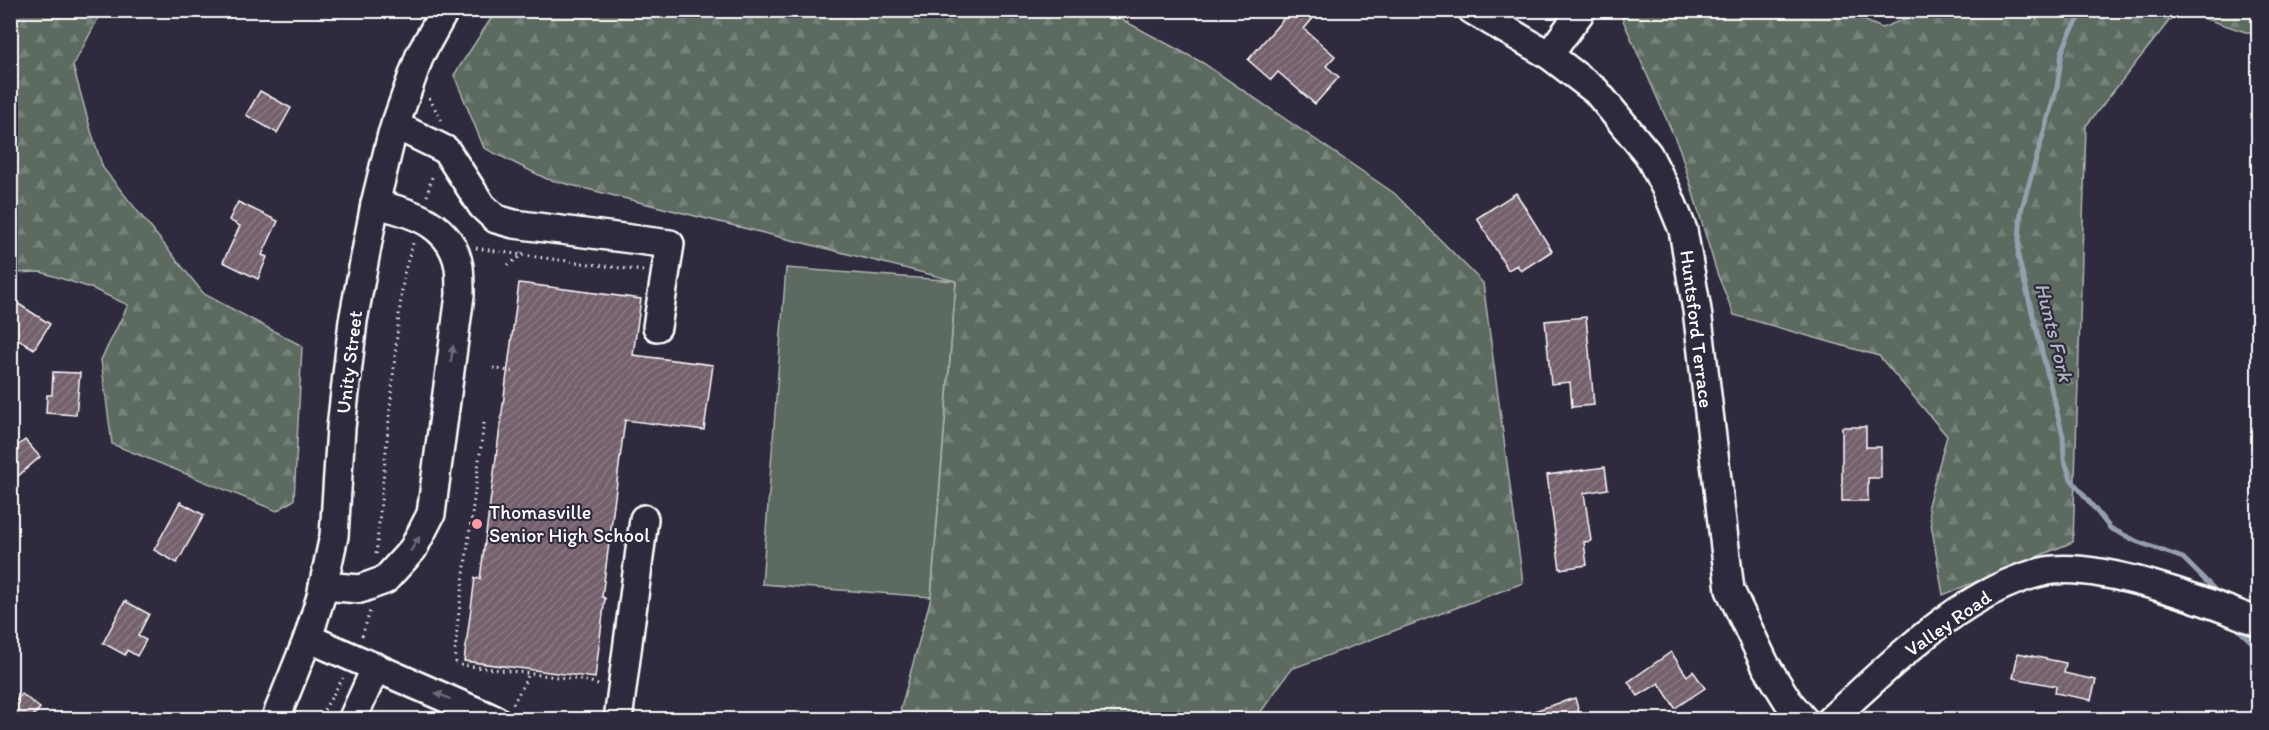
<svg xmlns="http://www.w3.org/2000/svg" width="2269" height="730" viewBox="0 0 2269 730" font-family="Itim,sans-serif">
	<style>
		.forest { fill: url(#forest-firs); stroke: #aeb5b0; stroke-width: 1.5 }
		.pitch { fill: #5c6b61; stroke: #aeb5b0; stroke-width: 1.5 }
		.lines { fill: none; stroke-linecap: round; stroke-linejoin: round }
		.stream { stroke: #94a0ae; stroke-width: 5 }
		.building { fill: url(#building-hatch); stroke: #fff; stroke-width: 1.5 }
		.minor-casing { stroke: #fff; stroke-width: 32 }
		.path { stroke: #fff; stroke-width: 3; stroke-dasharray: 1.5 4.5; stroke-linecap: butt }
		.minor { stroke: #2f2a3d; stroke-width: 27 }
		.oneway { fill: #6d6a77 }
		.poi-dot { fill: #ff9aa2; stroke: #2f2a3d; stroke-width: 2 }
		.labels { text-anchor: middle; stroke-width: 4.5; stroke-linejoin: round; paint-order: stroke }
		.street-label { font-size: 20px; fill: #fff; stroke: #2f2a3d }
		.poi-label { font-size: 20px; fill: #fff; stroke: #2f2a3d; text-anchor: start }
		.water-label { font-size: 21px; font-style: italic; fill: #afb8c2; stroke: #2f2a3d }
	</style>
	<defs>
		<pattern id="forest-firs" width="22" height="20" patternUnits="userSpaceOnUse" patternTransform="scale(1.5)"><rect width="22" height="20" fill="#5c6b61"/><path d="M5 1l3.5 6h-7zM16 11l3.5 6h-7z" fill="#748179"/></pattern>
		<pattern id="building-hatch" width="6" height="6" patternUnits="userSpaceOnUse" patternTransform="scale(1.5)"><rect width="6" height="6" fill="#75616d"/><path d="M-1 1l2-2M0 6l6-6M5 7l2-2" fill="none" stroke="#8a7983"/></pattern>
	</defs>
	<rect width="100%" height="100%" fill="#2f2a3d"/>
	<filter id="ink" filterUnits="userSpaceOnUse"><feTurbulence type="fractalNoise" baseFrequency=".0167" numOctaves="2"/><feDisplacementMap in="SourceGraphic" scale="12" xChannelSelector="R" yChannelSelector="G"/><feConvolveMatrix kernelMatrix="1 2 1 2 8 2 1 2 1" color-interpolation-filters="sRGB"/></filter>
	<g filter="url(#ink)">
		<g class="forest">
			<path d="M1629 10 1843 11 1882 28 1924 11H2177L2086 126 2073 542 1943 595 1928 505 1947 436 1879 356 1734 315 1717 273 1680 150 1622 18Z"/>
			<path d="M10 11H102L73 66 91 131 103 168 204 294 302 346 294 500 277 511 112 444 101 360 128 305 91 288 41 272 11 273Z"/>
			<path d="M496 11H1106L1203 63 1394 193 1483 283 1523 583 1291 669 1256 719H898L931 597 956 281 547 179 484 148 454 75Z"/>
			<path d="M2181 11H2258V36Z"/>
		</g>
		<path class="pitch" d="M786 268 956 281 931 597 762 584Z"/>
		<g class="lines">
			<g class="stream">
				<path d="M2084 10 2069 35 2062 52 2057 87 2021 211 2018 256 2063 436 2064 459 2071 479 2110 528 2138 542 2183 558 2218 593"/>
				<path d="M2237 628 2258 648"/>
			</g>
		</g>
		<g class="building">
			<path d="M1291 10H1307L1314 17 1304 29 1335 56 1326 66 1339 77 1315 104 1278 72 1271 80 1248 60Z"/>
			<path d="M260 91 291 108 277 133 246 115Z"/>
			<path d="M1516 193 1552 251 1521 271 1517 265 1508 270 1477 218Z"/>
			<path d="M238 202 278 221 262 255 267 257 258 279 223 262 240 226 229 220Z"/>
			<path d="M519 283 641 299 633 355 713 365 704 430 625 420 602 597 605 598 595 678 464 661 475 578 480 579Z"/>
			<path d="M17 303 50 324 34 349 10 334V313Z"/>
			<path d="M1586 317 1594 405 1572 407 1570 382 1551 384 1545 321Z"/>
			<path d="M53 372 80 373 76 415 46 413 47 395H52Z"/>
			<path d="M1842 427H1866V447H1881V478H1868V501H1842Z"/>
			<path d="M25 440 40 457 10 483V452Z"/>
			<path d="M1605 467 1608 489 1584 493 1591 541 1584 542 1587 565 1560 569 1547 475Z"/>
			<path d="M180 502 204 515 177 563 154 550Z"/>
			<path d="M125 601 149 614 138 636 146 640 137 656 127 650 125 655 103 643Z"/>
			<path d="M1671 652 1687 676 1693 671 1705 688 1675 708 1659 683 1638 696 1628 682Z"/>
			<path d="M2018 653 2066 663 2064 673 2096 680 2091 700 2055 693 2056 686 2013 678Z"/>
			<path d="M22 694 40 708 30 720H10V707Z"/>
			<path d="M1575 698 1581 720H1519L1518 716Z"/>
		</g>
		<g class="lines">
			<defs>
				<g id="minor">
					<path d="M1472 10 1549 55 1596 91 1648 154 1667 191 1683 230 1697 310 1730 590 1765 664 1788 701 1804 720"/>
					<path d="M1549 55 1582 10"/>
					<path d="M395 125 446 150 482 206 496 219 514 224 670 244 657 327"/>
					<path d="M323 586 360 589 385 580 413 549 431 514 460 295C460 286 460 276 459 267 452 224 411 212 375 204"/>
					<path d="M308 638 496 720"/>
					<path d="M275 720 308 638 321 596 334 536 341 428 353 321 375 204 392 134 420 55 445 10"/>
					<path d="M352 720 376 667"/>
					<path d="M618 720 644 519"/>
					<path d="M1830 720C1891 665 1961 591 2042 572 2094 559 2209 602 2258 622"/>
				</g>
			</defs>
			<use href="#minor" class="minor-casing"/>
			<g class="path">
				<path d="M429 98 443 123"/>
				<path d="M427 196 433 173"/>
				<path d="M476 248 522 255V250"/>
				<path d="M508 265 522 255 643 271"/>
				<path d="M493 368 514 372"/>
				<path d="M484 423 457 627 455 653 456 662 461 665 589 681 600 686"/>
				<path d="M376 554 399 315 404 274 414 240"/>
				<path d="M362 636 371 608"/>
				<path d="M513 704 529 674"/>
				<path d="M318 720 343 678"/>
			</g>
			<use href="#minor" class="minor"/>
		</g>
		<defs><path id="oneway-solid" d="M-6-.8H1V-3.2L6.5 0L1 3.2V.8H-6Z" transform="scale(1.5)"/></defs>
		<g class="oneway">
			<use href="#oneway-solid" transform="translate(452 354) rotate(-82)"/>
			<use href="#oneway-solid" transform="translate(415 544) rotate(-59)"/>
			<use href="#oneway-solid" transform="translate(443 696) rotate(-157)"/>
		</g>
	</g>
	<circle class="poi-dot" cx="477" cy="524" r="6"/>
	<g class="labels">
		<g class="street-label">
			<text transform="translate(1697 329) rotate(83)" y="7">Huntsford Terrace</text>
			<text transform="translate(349 362) rotate(-83)" y="7">Unity Street</text>
			<text transform="translate(1948 623) rotate(-35)" y="7">Valley Road</text>
		</g>
		<g class="poi-label">
			<text x="489" y="519">Thomasville<tspan x="489" dy="23">Senior High School</tspan></text>
		</g>
		<g class="water-label">
			<text transform="translate(2054 332) rotate(76)" y="7">Hunts Fork</text>
		</g>
	</g>
	<rect width="2269" height="730" fill="none" stroke="#2f2a3d" stroke-width="36"/>
	<rect x="18" y="18" width="2233" height="694" fill="none" stroke="#fff" stroke-width="2" filter="url(#ink)"/>
</svg>
